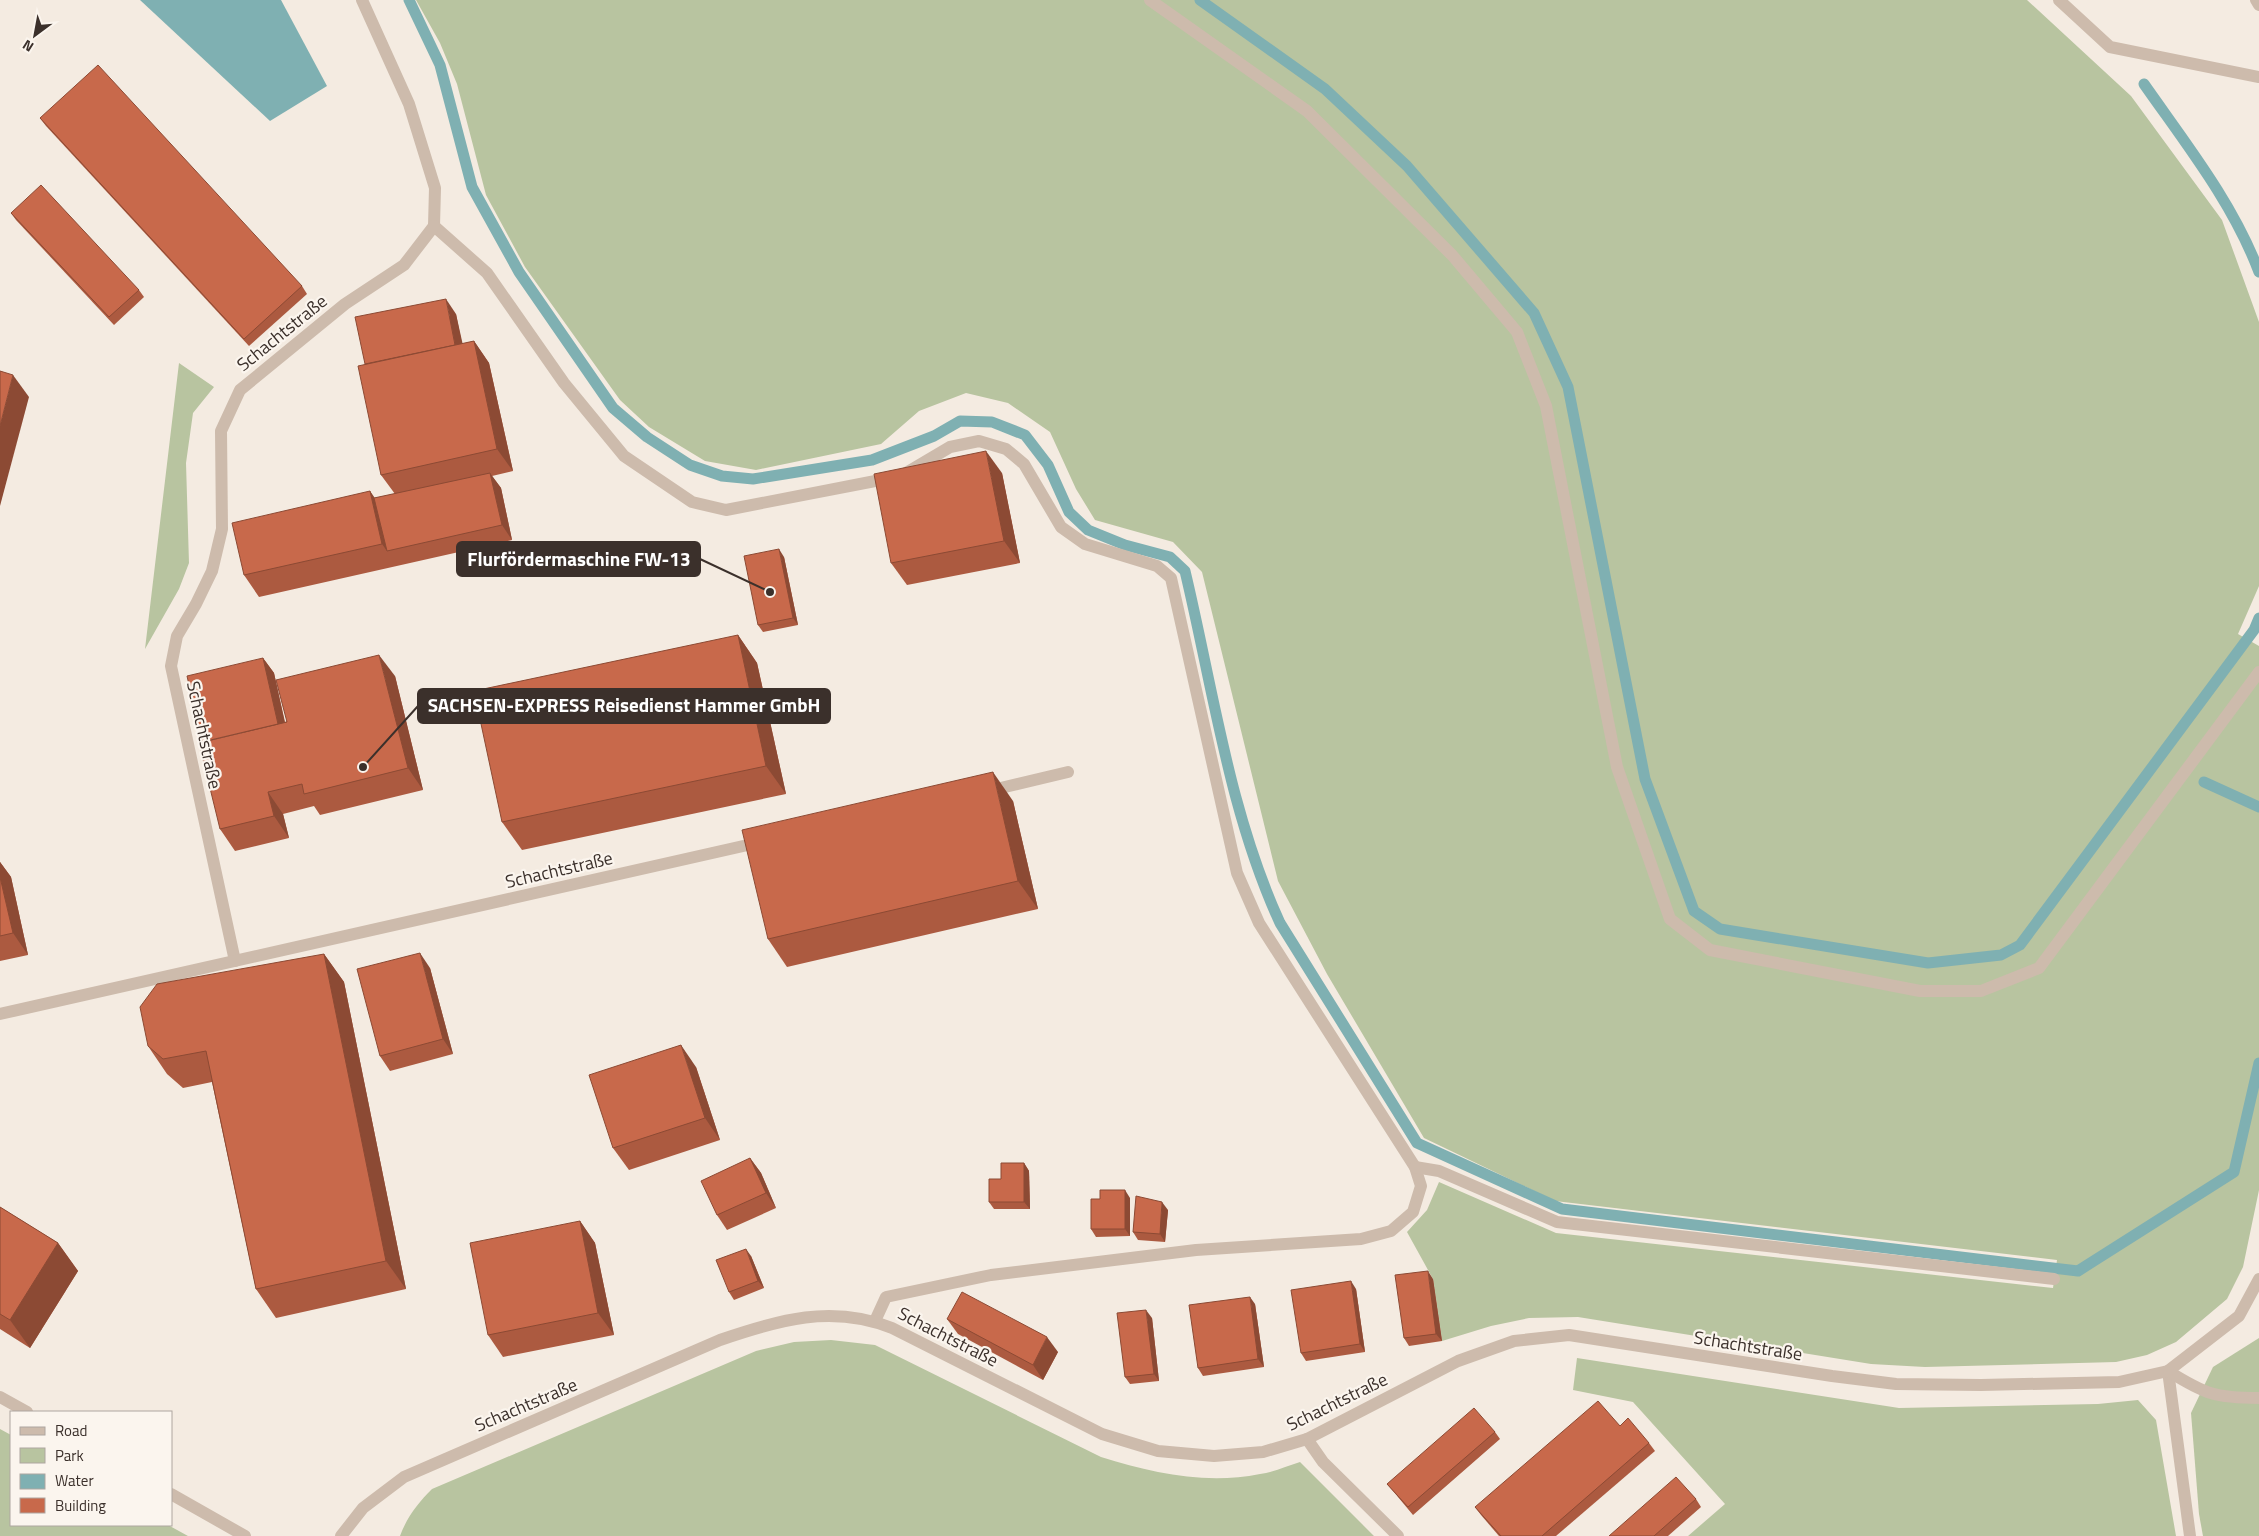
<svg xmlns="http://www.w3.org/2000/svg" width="2259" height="1536" viewBox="0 0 2259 1536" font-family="'Titillium Web',sans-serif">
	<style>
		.green { fill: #b8c4a0 }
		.water { fill: #7fb0b2 }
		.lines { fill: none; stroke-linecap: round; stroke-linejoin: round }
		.stream { stroke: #7fb0b2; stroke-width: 11 }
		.minor { stroke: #cdbbac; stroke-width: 12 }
		.wall { fill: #ac5a40 }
		.shaded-wall { fill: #8c4a34 }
		.building { fill: #c8694b; stroke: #8c4a34 }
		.labels { text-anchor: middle; stroke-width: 4.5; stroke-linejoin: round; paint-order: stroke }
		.street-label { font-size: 18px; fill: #3b302b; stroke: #fbf5ee }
		.leader { fill: none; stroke: #3b302b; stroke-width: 2 }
		.callout-dot { fill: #3b302b; stroke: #fbf5ee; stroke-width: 2 }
		.callout { fill: #3b302b; stroke: #3b302b; stroke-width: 2 }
		.callout-label { font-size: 19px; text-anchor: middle; font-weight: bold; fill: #fff }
	</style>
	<rect width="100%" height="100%" fill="#f4ebe1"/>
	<g class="green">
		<path d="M416 0H2027L2131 96 2222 220 2259 322V586L2238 634 2259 646V1190L2243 1267 2227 1299 2176 1342 2147 1355 2116 1362 1925 1367 1871 1364 1578 1317 1529 1318 1491 1326 1442 1341 1433 1279 1407 1232 1427 1210 1439 1182 1556 1233 2053 1288 2057 1260 1555 1201 1424 1138 1327 974 1278 881 1202 572 1173 542 1095 520 1076 489 1050 432 1008 403 966 393 919 411 881 444 756 470 705 461 649 427 620 400 525 267 486 195 457 84 440 43Z"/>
		<path d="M179 363 214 387 193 413 186 463 189 563 179 589 145 649Z"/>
		<path d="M2259 1338V1536H2203L2199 1514 2191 1413 2213 1367Z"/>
		<path d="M831 1340 875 1345 1101 1457C1152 1473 1206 1485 1260 1474 1274 1472 1287 1466 1300 1462L1374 1536H400C407 1517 418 1503 432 1489L756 1351 794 1342Z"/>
		<path d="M1577 1358 1899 1408 2098 1404 2138 1400 2156 1420 2176 1536H1688L1725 1504 1633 1402 1573 1390Z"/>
		<path d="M0 1429 11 1435V1525H168L188 1536H0Z"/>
	</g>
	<path class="water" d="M140 0H281L327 86 270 121Z"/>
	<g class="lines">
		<g class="stream">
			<path d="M409 0 440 65 472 187 519 272 613 408 647 437 690 465 722 476 753 479 872 460 934 436 960 421 992 422 1025 435 1048 465 1069 512 1088 530 1125 545 1170 557 1185 571C1213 688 1229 812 1280 923L1417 1143 1562 1209 2078 1271 2234 1172 2259 1063"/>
			<path d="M1200 0 1325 89 1407 166 1534 313 1568 387 1645 779 1694 911 1720 929 1928 963 2001 955 2020 945 2254 630 2259 618"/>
			<path d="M2144 84C2186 144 2233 203 2259 272"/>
			<path d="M2204 782 2259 807"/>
		</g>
		<g class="minor">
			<path d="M362 0 409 104 435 188 434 226"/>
			<path d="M1150 0 1307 111 1452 255 1517 332 1546 406 1617 767 1670 919 1710 950 1920 991H1981L2039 968 2259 672"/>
			<path d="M2059 0 2110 47 2259 77"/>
			<path d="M2256 0 2259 5"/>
			<path d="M434 226 487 273 564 383 624 456 692 502 726 510 901 476 950 447 979 441 1006 449 1024 464 1061 527 1085 544 1157 566 1171 578 1237 873 1259 923 1415 1167 1421 1186 1413 1212 1391 1231 1361 1239 1196 1250 991 1275 886 1297 875 1321"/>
			<path d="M988 791 1068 772"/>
			<path d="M235 961 171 666 177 636 196 604 212 571 222 529 221 431 240 390 345 304 404 265 434 226"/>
			<path d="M0 1014 761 842"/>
			<path d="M1415 1167 1439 1171 1557 1222 2054 1279"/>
			<path d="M2168 1371 2190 1536"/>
			<path d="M2168 1371C2205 1394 2215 1398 2259 1398"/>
			<path d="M0 1397 27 1412"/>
			<path d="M1307 1439 1323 1462 1398 1536"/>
			<path d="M171 1494 245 1536"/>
			<path d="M341 1536 363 1508 404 1477 720 1340C778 1320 832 1304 892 1328L1102 1434 1158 1451 1214 1456 1263 1452 1307 1439 1458 1361 1514 1341 1569 1335 1832 1376 1896 1384 1981 1385 2119 1382 2168 1371 2239 1316 2259 1279"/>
		</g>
	</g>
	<g class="wall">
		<path d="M40 118 302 286 307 294 249 346 46 126Z"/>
		<path d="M11 213 139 290 144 297 114 325 16 220Z"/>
		<path d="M456 314 462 344 474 341 489 363 513 471 492 476 501 488 512 540 259 597 244 575 370 491 374 498 395 494 381 475 365 364Z"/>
		<path d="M1002 473 1020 563 907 585 891 563Z"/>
		<path d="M784 557 798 625 763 632 758 625Z"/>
		<path d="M738 635 757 663 786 794 522 850 502 822Z"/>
		<path d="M263 658 274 673 285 722 395 676 423 790 320 815 314 806 283 814 289 838 235 851 220 829Z"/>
		<path d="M1013 801 1038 909 787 967 768 939Z"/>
		<path d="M0 862 11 877 28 955 0 961Z"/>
		<path d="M324 954 344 982 406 1289 276 1318 256 1289 212 1082 183 1088 167 1074 148 1046Z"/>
		<path d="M430 968 453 1054 390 1071 380 1056Z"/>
		<path d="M696 1067 720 1140 629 1170 613 1148Z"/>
		<path d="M750 1158 761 1173 776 1208 727 1230 717 1215Z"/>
		<path d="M1024 1163 1029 1171 1030 1209H994L989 1202 1001 1179Z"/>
		<path d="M1130 1198V1236L1096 1237 1091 1229Z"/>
		<path d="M0 1207 58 1243 78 1271 30 1348 0 1329Z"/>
		<path d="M1168 1210 1165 1242 1138 1240 1133 1232Z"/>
		<path d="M580 1221 595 1243 614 1335 503 1357 488 1335Z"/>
		<path d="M751 1256 764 1288 734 1300 729 1292Z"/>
		<path d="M1433 1279 1442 1341 1409 1346 1404 1338Z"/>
		<path d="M1356 1289 1365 1352 1306 1361 1301 1353Z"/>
		<path d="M1255 1304 1264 1367 1203 1376 1198 1368Z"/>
		<path d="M1152 1318 1159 1381 1130 1384 1125 1377Z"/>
		<path d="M947 1319 1058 1352 1043 1380 958 1334Z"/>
		<path d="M1620 1426 1649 1443 1655 1451 1556 1536H1499L1481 1515 1475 1507Z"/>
		<path d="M1495 1432 1500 1439 1413 1515 1393 1491 1387 1484Z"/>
		<path d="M1696 1499 1701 1507 1668 1536H1609Z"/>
	</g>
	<g class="shaded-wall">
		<path d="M446 299 456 314 468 368 457 353Z"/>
		<path d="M474 341 489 363 513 471 497 449Z"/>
		<path d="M13 375 29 397 0 506V426Z"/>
		<path d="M986 451 1002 473 1020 563 1004 541Z"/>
		<path d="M490 473 501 488 512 540 502 525Z"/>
		<path d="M370 491 385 513 387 551 382 544Z"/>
		<path d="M779 549 784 557 798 625 793 618Z"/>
		<path d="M738 635 757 663 786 794 766 766Z"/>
		<path d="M379 655 395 676 423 790 408 768Z"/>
		<path d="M263 658 274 673 290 747 280 732Z"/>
		<path d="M993 772 1013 801 1038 909 1018 881Z"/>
		<path d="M268 792 283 814 289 838 274 816Z"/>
		<path d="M0 862 11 877 28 955 13 933 0 877Z"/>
		<path d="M420 953 430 968 453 1054 443 1039Z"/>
		<path d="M324 954 344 982 406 1289 386 1261Z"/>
		<path d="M681 1045 696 1067 720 1140 705 1118Z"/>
		<path d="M750 1158 761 1173 776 1208 766 1193Z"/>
		<path d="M1024 1163 1029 1171 1030 1209 1024 1202Z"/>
		<path d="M1125 1190 1130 1198V1236L1125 1229Z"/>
		<path d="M1162 1202 1168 1210 1165 1242 1160 1234Z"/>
		<path d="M580 1221 595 1243 614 1335 598 1313Z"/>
		<path d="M58 1243 78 1271 30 1348 10 1320Z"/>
		<path d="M746 1249 751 1256 764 1288 758 1281Z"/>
		<path d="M1428 1271 1433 1279 1442 1341 1436 1334Z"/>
		<path d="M1351 1281 1356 1289 1365 1352 1360 1344Z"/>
		<path d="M1250 1297 1255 1304 1264 1367 1258 1359Z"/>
		<path d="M1146 1310 1152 1318 1159 1381 1154 1374Z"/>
		<path d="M1047 1337 1058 1352 1043 1380 1033 1365Z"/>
	</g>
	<g class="building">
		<path d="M98 65 302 286 244 339 40 118Z"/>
		<path d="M41 185 139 290 109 317 11 213Z"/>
		<path d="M446 299 455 345 365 364 355 317Z"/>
		<path d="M474 341 497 449 381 475 358 366Z"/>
		<path d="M0 371 13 375 0 426Z"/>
		<path d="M986 451 1004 541 891 563 874 474Z"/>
		<path d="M490 473 502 525 387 551 374 498Z"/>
		<path d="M370 491 382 544 244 575 232 523Z"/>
		<path d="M779 549 793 618 758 625 744 556Z"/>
		<path d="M738 635 766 766 502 822 474 691Z"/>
		<path d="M379 655 408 768 304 794 302 784 268 792 274 816 220 829 199 743 287 722 276 680Z"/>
		<path d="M263 658 278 724 202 742 187 676Z"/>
		<path d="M993 772 1018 881 768 939 742 830Z"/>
		<path d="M0 877 13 933 0 936Z"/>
		<path d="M420 953 443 1039 380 1056 357 969Z"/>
		<path d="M324 954 386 1261 256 1289 206 1051 163 1059 148 1046 140 1007 157 984Z"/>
		<path d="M681 1045 705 1118 613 1148 589 1075Z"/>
		<path d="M750 1158 766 1193 717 1215 701 1181Z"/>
		<path d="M1001 1163H1024V1202H989V1179H1001Z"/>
		<path d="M1100 1190H1125V1229H1091V1199H1100Z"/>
		<path d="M1136 1196 1162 1202 1160 1234 1133 1232Z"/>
		<path d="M0 1207 58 1243 10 1320 0 1314Z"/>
		<path d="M580 1221 598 1313 488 1335 470 1243Z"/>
		<path d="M746 1249 758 1281 729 1292 716 1260Z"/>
		<path d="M1428 1271 1436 1334 1404 1338 1395 1275Z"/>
		<path d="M1351 1281 1360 1344 1301 1353 1291 1290Z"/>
		<path d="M962 1292 1047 1337 1033 1365 947 1319Z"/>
		<path d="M1250 1297 1258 1359 1198 1368 1189 1305Z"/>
		<path d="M1146 1310 1154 1374 1125 1377 1117 1313Z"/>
		<path d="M1598 1401 1620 1426 1628 1418 1649 1443 1542 1536H1501L1475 1507Z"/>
		<path d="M1474 1408 1495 1432 1408 1507 1387 1484Z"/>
		<path d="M1676 1477 1696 1499 1654 1536H1609Z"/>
	</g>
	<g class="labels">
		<g class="street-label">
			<text transform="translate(282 333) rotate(-39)" y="6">Schachtstraße</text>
			<text transform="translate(204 735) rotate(78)" y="6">Schachtstraße</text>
			<text transform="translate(559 870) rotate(-13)" y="6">Schachtstraße</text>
			<text transform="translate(948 1337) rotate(27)" y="6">Schachtstraße</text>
			<text transform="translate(1748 1346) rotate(9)" y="6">Schachtstraße</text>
			<text transform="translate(1337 1402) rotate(-26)" y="6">Schachtstraße</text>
			<text transform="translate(526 1405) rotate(-23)" y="6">Schachtstraße</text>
		</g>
	</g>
	<path class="leader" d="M770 592L700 559M363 767L418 706"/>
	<g class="callout-dot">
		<circle cx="770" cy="592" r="5"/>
		<circle cx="363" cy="767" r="5"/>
	</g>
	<g class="callout">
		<rect x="457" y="542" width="243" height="34" rx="5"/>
		<rect x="418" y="689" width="412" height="34" rx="5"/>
	</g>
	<g class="callout-label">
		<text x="579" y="566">Flurfördermaschine FW-13</text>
		<text x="624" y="712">SACHSEN-EXPRESS Reisedienst Hammer GmbH</text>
	</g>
	<rect x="10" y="1411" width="162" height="115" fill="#fbf5ee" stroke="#aea6a0"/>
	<rect x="20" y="1427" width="25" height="8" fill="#cdbbac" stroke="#aea6a0"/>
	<text x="55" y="1436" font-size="15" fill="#3b302b">Road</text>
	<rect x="20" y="1448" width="25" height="15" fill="#b8c4a0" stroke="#aea6a0"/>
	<text x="55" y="1461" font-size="15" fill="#3b302b">Park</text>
	<rect x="20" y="1474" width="25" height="15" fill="#7fb0b2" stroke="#aea6a0"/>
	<text x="55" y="1486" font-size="15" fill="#3b302b">Water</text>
	<rect x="20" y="1498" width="25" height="15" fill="#c8694b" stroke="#aea6a0"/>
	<text x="55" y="1511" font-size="15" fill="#3b302b">Building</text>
	<g transform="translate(35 35) rotate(212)" stroke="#fbf5ee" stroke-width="4" paint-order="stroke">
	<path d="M0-4L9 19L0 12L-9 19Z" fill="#3b302b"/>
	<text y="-8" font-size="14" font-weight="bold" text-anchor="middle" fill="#3b302b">N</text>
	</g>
</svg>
